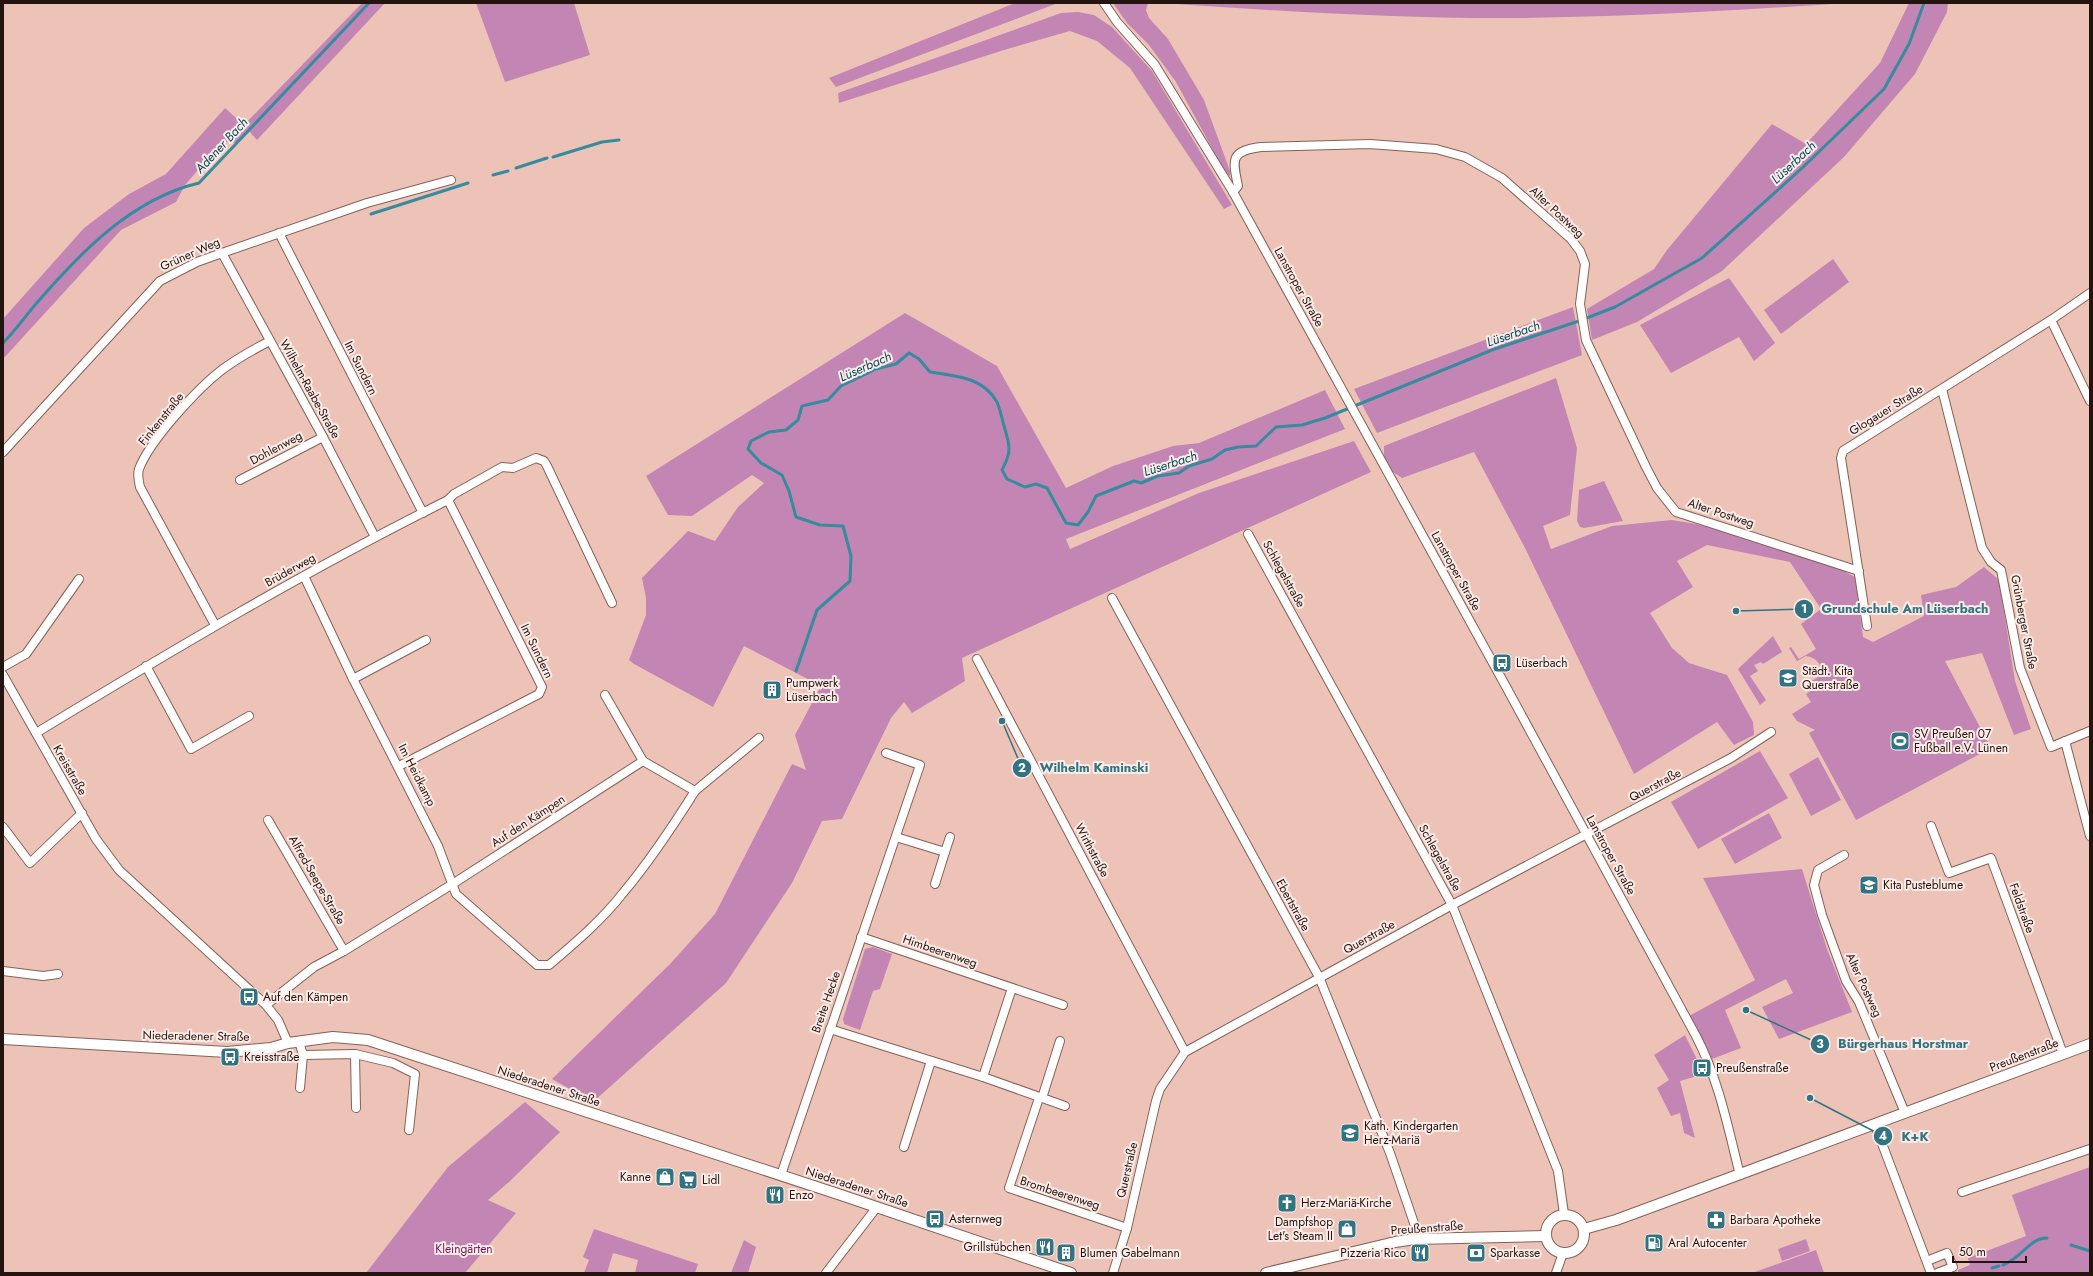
<svg xmlns="http://www.w3.org/2000/svg" width="2093" height="1276" viewBox="0 0 2093 1276" font-family="Jost,sans-serif">
	<style>
		.green { fill: #c386b4 }
		.lines { fill: none; stroke-linecap: round; stroke-linejoin: round }
		.stream { stroke: #368b9e; stroke-width: 3 }
		.minor-casing { stroke: #856157; stroke-width: 10 }
		.tertiary-casing { stroke: #856157; stroke-width: 12 }
		.minor { stroke: #fff; stroke-width: 8 }
		.tertiary { stroke: #fff; stroke-width: 10 }
		.labels { text-anchor: middle; stroke-width: 4; stroke-linejoin: round; paint-order: stroke }
		.street-label { font-size: 12px; fill: #231410; stroke: #fcebe6 }
		.poi-label { font-size: 12px; fill: #231410; stroke: #fcebe6; text-anchor: start }
		.park-label { font-size: 12px; fill: #69195c; stroke: #fcebe6 }
		.water-label { font-size: 13px; font-style: italic; fill: #024e5d; stroke: #fcebe6 }
		.leader { fill: none; stroke: #307484; stroke-width: 1.5 }
		.callout-dot { fill: #307484; stroke: #fcebe6; stroke-width: 1.5 }
		.mark-label { font-size: 12px; text-anchor: middle; font-weight: bold; fill: #fff }
		.callout-label { font-size: 13px; text-anchor: middle; font-weight: bold; fill: #307484; stroke: #fcebe6; stroke-width: 4; stroke-linejoin: round; paint-order: stroke }
	</style>
	<rect width="100%" height="100%" fill="#edc3b8"/>
	<g class="green">
		<path d="M362 3H385L257 140 249 131 237 143 226 142 212 154 185 185 176 202 121 230 3 359V319L84 228 129 194 166 174 225 108 244 125Z"/>
		<path d="M476 3H574L590 55 505 82Z"/>
		<path d="M1015 3H1058L836 87 829 78Z"/>
		<path d="M1113 3H1148L1146 10 1149 18 1168 39 1204 100 1230 171V176L1225 172 1176 82 1149 45 1127 23Z"/>
		<path d="M1161 3H1849C1740 10 1631 17 1521 18 1401 19 1281 11 1161 3Z"/>
		<path d="M1909 3H1948L1947 12 1915 74 1844 157 1722 271 1637 322 1592 340 1587 309 1654 269 1667 250 1772 124 1806 144 1880 63Z"/>
		<path d="M1078 12 1094 15 1112 27 1152 71 1232 205 1224 209 1130 68 1097 41 1070 31 1004 50 839 103 838 93 1061 13Z"/>
		<path d="M1833 259 1849 282 1781 334 1764 310Z"/>
		<path d="M1729 278 1775 343 1754 361 1739 337 1671 373 1640 325Z"/>
		<path d="M1573 307 1582 355 1377 433 1354 389Z"/>
		<path d="M905 313 997 366 1066 488 1113 466 1173 446 1199 443 1325 390 1345 429 1066 539 1070 549 1199 493 1354 441 1371 472 962 658 965 681 912 713 904 702 891 718 842 819 822 821 792 883 726 983 593 1102 552 1079 671 963 715 914 792 764 806 770 795 735 821 686 744 646 713 707 634 664 629 660 646 615V598L642 578 688 531 715 541 738 507 764 483 752 475 692 516 668 515 646 476Z"/>
		<path d="M1556 378 1577 448 1570 515 1543 526 1551 549 1612 526 1672 520 1713 527 1840 569 1855 577 1863 637 1873 642 1924 616 1921 595 1956 587 1984 567 1999 580 2015 681 2031 729 2014 735 1982 653 1945 661 1991 748 1856 820 1809 733 1815 730 1797 721 1792 714 1811 702 1806 694 1812 690 1808 683 1820 676 1822 672C1820 662 1816 658 1806 656L1797 661 1789 648 1791 647 1799 659 1816 649 1801 624 1821 609 1790 562 1707 545 1677 561 1693 587 1650 613 1672 648 1689 663 1727 675 1753 722 1754 735 1734 745 1717 722 1634 774 1525 548 1474 452 1402 478 1384 466V446Z"/>
		<path d="M1604 481 1623 521 1584 528 1580 527 1577 521 1579 490Z"/>
		<path d="M1773 636 1782 652 1763 664 1761 662 1754 665 1758 671 1750 676 1766 700 1760 705 1738 669Z"/>
		<path d="M1760 751 1788 798 1698 849 1671 802Z"/>
		<path d="M1818 757 1841 800 1811 816 1789 774Z"/>
		<path d="M1769 813 1782 838 1735 864 1721 839Z"/>
		<path d="M1802 869 1827 949 1852 1012 1779 1039 1762 1007 1793 993 1786 979 1725 1010 1741 1048 1712 1059 1689 1016 1755 980 1703 878Z"/>
		<path d="M873 947 892 954 880 989 873 991 860 1030 844 1024 843 1019 865 949Z"/>
		<path d="M1685 1035 1704 1074 1680 1081 1695 1138 1684 1133 1680 1113 1671 1116 1657 1088 1669 1080 1654 1055Z"/>
		<path d="M525 1102 560 1132 509 1182 488 1200 516 1213 465 1273H366L448 1167Z"/>
		<path d="M2090 1167V1273H1958V1270L1970 1265 1968 1258 2026 1236 2012 1195Z"/>
		<path d="M594 1229 698 1264 695 1273H635L638 1260 613 1253 607 1273H584L589 1260 583 1257Z"/>
		<path d="M1806 1239 1810 1251 1782 1261 1778 1249Z"/>
		<path d="M744 1240 756 1247 748 1273H731Z"/>
		<path d="M1816 1250 1824 1273H1752Z"/>
	</g>
	<g class="lines">
		<g class="stream">
			<path d="M553 157 602 142 619 140"/>
			<path d="M516 168 547 158"/>
			<path d="M493 175 508 171"/>
			<path d="M371 214 468 183"/>
			<path d="M3 343C15 331 24 318 35 305 79 254 131 199 199 183L369 3"/>
			<path d="M796 671 817 610 850 581 851 556 843 526 820 525 796 517 789 491 782 475 761 463 748 449 751 441 769 432 786 430 798 420 802 406 828 400 841 386 876 369 896 364 909 353 919 359 930 372C956 376 983 377 997 402 1000 409 1002 418 1004 426 1010 446 1012 451 1002 470L1007 479 1025 487 1036 484 1047 488 1066 523 1078 525 1088 512 1096 496 1134 481 1141 483 1158 476 1179 473 1189 466 1212 459 1225 450 1238 447 1256 446 1276 427 1302 425 1325 418 1492 350 1579 321 1615 307 1702 258 1800 170 1884 89 1909 44 1924 3"/>
			<path d="M2071 1245 2090 1251"/>
			<path d="M2003 1265C2022 1258 2029 1238 2047 1238"/>
			<path d="M1992 1268 1999 1266"/>
		</g>
		<defs>
			<g id="minor">
				<path d="M1104 3 1117 22 1155 65 1233 192 1504 683 1696 1036C1719 1080 1728 1128 1740 1175"/>
				<path d="M1233 192 1238 186C1232 158 1231 151 1261 147L1370 144 1436 149 1465 157 1502 178 1571 239 1580 251 1585 264 1580 304 1586 340 1646 467 1657 488 1676 512 1859 571"/>
				<path d="M279 233 423 513"/>
				<path d="M222 253 323 437 375 537"/>
				<path d="M2051 320 2090 401"/>
				<path d="M1942 389 1982 548 1991 562 2001 570 2020 668 2051 747 2090 731"/>
				<path d="M3 452 160 281 197 262 222 253 367 203 451 180"/>
				<path d="M240 480 323 437"/>
				<path d="M1248 534 1452 905 1558 1171 1564 1214"/>
				<path d="M304 576 353 679 438 846 456 894 537 965H549C575 943 602 920 623 893 650 861 673 826 695 791"/>
				<path d="M1112 598 1319 977 1390 1153 1415 1226V1239"/>
				<path d="M215 625 140 487C139 482 137 475 139 469 150 440 198 388 223 369 238 358 254 349 270 341"/>
				<path d="M1867 626 1841 458 1843 451 2051 320 2090 293"/>
				<path d="M977 659 1185 1052"/>
				<path d="M146 666 191 749 249 716"/>
				<path d="M3 667 26 654 79 579"/>
				<path d="M3 675 96 839 119 870 266 1005 278 1020 288 1043"/>
				<path d="M353 679 426 640"/>
				<path d="M605 695 643 761 695 791 759 738"/>
				<path d="M36 733C171 651 307 570 448 500L454 494 502 467 513 468 536 458 544 461 547 466 612 603"/>
				<path d="M2065 741 2090 836"/>
				<path d="M399 766 539 694 542 687 448 500"/>
				<path d="M268 820 344 951"/>
				<path d="M1931 826 1949 873 1991 858 2063 1054"/>
				<path d="M3 827 30 863 82 813"/>
				<path d="M896 837 945 852 950 837"/>
				<path d="M1844 855 1818 870 1814 885 1822 915 1846 981 1859 1002 1905 1113"/>
				<path d="M935 884 945 852"/>
				<path d="M861 937 1063 1005"/>
				<path d="M3 971 43 976 58 974"/>
				<path d="M266 1005 314 967 344 951 451 885 643 761"/>
				<path d="M830 1029 983 1077 1065 1106"/>
				<path d="M299 1041 303 1055 300 1088"/>
				<path d="M355 1054 393 1063 415 1074 409 1130"/>
				<path d="M303 1055 355 1054 356 1108"/>
				<path d="M983 1077 1012 988"/>
				<path d="M1039 1098 1009 1188 1127 1228"/>
				<path d="M1042 1098 1060 1041"/>
				<path d="M1875 1125 1931 1273"/>
				<path d="M904 1147 931 1061"/>
				<path d="M781 1175 920 765 886 753"/>
				<path d="M1962 1192 2090 1149"/>
				<path d="M1927 1261 1947 1253 1953 1267 1937 1273"/>
				<path d="M826 1273 877 1207"/>
				<path d="M1113 1273 1127 1228 1156 1101 1160 1089 1185 1052 1452 905 1731 758 1771 732"/>
				<path d="M1556 1273 1563 1253"/>
			</g>
			<g id="tertiary">
				<path d="M3 1039 227 1052 271 1048 288 1043 333 1037 368 1040 838 1194 1071 1273"/>
				<circle cx="1565" cy="1234" r="19"/>
				<path d="M1584 1229 1616 1220 1673 1199 2090 1044"/>
				<path d="M1266 1273 1395 1242 1415 1239 1546 1236"/>
			</g>
		</defs>
		<use href="#minor" class="minor-casing"/>
		<use href="#tertiary" class="tertiary-casing"/>
		<use href="#minor" class="minor"/>
		<use href="#tertiary" class="tertiary"/>
	</g>
	<defs>
		<symbol id="bus-square" viewBox="-11 -11 22 22"><rect x="-9" y="-9" width="18" height="18" rx="4" fill="#307484" stroke="#fcebe6"/><path d="M-5-6H5V4H4V6H2V4H-2V6H-4V4H-5ZM-3.5-4V0h7V-4ZM-3.5 1.2v1.5H-2V1.2ZM2 1.2v1.5H3.5V1.2Z" fill="#fff"/></symbol>
		<symbol id="school-square" viewBox="-11 -11 22 22"><rect x="-9" y="-9" width="18" height="18" rx="4" fill="#307484" stroke="#fcebe6"/><path d="M0-5L7-2L0 1L-7-2ZM-4 1L0 2.5L4 1V4Q0 6-4 4Z" fill="#fff"/></symbol>
		<symbol id="building-square" viewBox="-11 -11 22 22"><rect x="-9" y="-9" width="18" height="18" rx="4" fill="#307484" stroke="#fcebe6"/><path d="M-4-6H4V6H1V3H-1V6H-4ZM-2.5-4.3h1.7v1.8h-1.7ZM.8-4.3h1.7v1.8H.8ZM-2.5-1h1.7V.8h-1.7ZM.8-1h1.7V.8H.8Z" fill="#fff"/></symbol>
		<symbol id="stadium-square" viewBox="-11 -11 22 22"><rect x="-9" y="-9" width="18" height="18" rx="4" fill="#307484" stroke="#fcebe6"/><path d="M0-5a6.5 5 0 1 0 0 10a6.5 5 0 1 0 0-10ZM-3.5-1.8h7v3.6h-7Z" fill="#fff"/></symbol>
		<symbol id="shop-square" viewBox="-11 -11 22 22"><rect x="-9" y="-9" width="18" height="18" rx="4" fill="#307484" stroke="#fcebe6"/><path d="M-5-2.5h2.3a2.7 3.5 0 0 1 5.4 0H5L5.5 6h-11ZM-1.5-2.5h3a1.5 2.3 0 0 0-3 0Z" fill="#fff"/></symbol>
		<symbol id="supermarket-square" viewBox="-11 -11 22 22"><rect x="-9" y="-9" width="18" height="18" rx="4" fill="#307484" stroke="#fcebe6"/><path d="M-6-5.5h2.5l.6 2H6L4.5 2H-2.5L-4.4-4H-6ZM-1.5 3.2a1.3 1.3 0 1 0 .1 0ZM3 3.2a1.3 1.3 0 1 0 .1 0Z" fill="#fff"/></symbol>
		<symbol id="restaurant-square" viewBox="-11 -11 22 22"><rect x="-9" y="-9" width="18" height="18" rx="4" fill="#307484" stroke="#fcebe6"/><path d="M-5-6h1v4h1v-4h1v4h1v-4h1v5L-1.5 .5V6h-2V.5L-5-1ZM5-6V6H3V1.5H1.5Q1.5-4 5-6Z" fill="#fff"/></symbol>
		<symbol id="church-square" viewBox="-11 -11 22 22"><rect x="-9" y="-9" width="18" height="18" rx="4" fill="#307484" stroke="#fcebe6"/><path d="M-1.2-6h2.4v3.5h3.3v2.4h-3.3V6h-2.4V-.1h-3.3v-2.4h3.3Z" fill="#fff"/></symbol>
		<symbol id="pharmacy-square" viewBox="-11 -11 22 22"><rect x="-9" y="-9" width="18" height="18" rx="4" fill="#307484" stroke="#fcebe6"/><path d="M-2-6h4v4h4v4h-4v4h-4v-4h-4v-4h4Z" fill="#fff"/></symbol>
		<symbol id="fuel-square" viewBox="-11 -11 22 22"><rect x="-9" y="-9" width="18" height="18" rx="4" fill="#307484" stroke="#fcebe6"/><path d="M-5.5-6h7V0h2V4h1.3V-2.5L3-4.5l.8-.8L6-3V5H2.5V1h-1V6h-7ZM-4.2-4.7v3.2H.2V-4.7Z" fill="#fff"/></symbol>
		<symbol id="bank-square" viewBox="-11 -11 22 22"><rect x="-9" y="-9" width="18" height="18" rx="4" fill="#307484" stroke="#fcebe6"/><path d="M-6-4H6V4H-6ZM0-2.3a2.3 2.3 0 1 0 0 4.6a2.3 2.3 0 1 0 0-4.6Z" fill="#fff"/></symbol>
	</defs>
	<g fill-rule="evenodd">
		<use href="#bus-square" x="1491" y="652" width="22" height="22"/>
		<use href="#school-square" x="1777" y="667" width="22" height="22"/>
		<use href="#building-square" x="761" y="679" width="22" height="22"/>
		<use href="#stadium-square" x="1889" y="730" width="22" height="22"/>
		<use href="#school-square" x="1858" y="874" width="22" height="22"/>
		<use href="#bus-square" x="238" y="986" width="22" height="22"/>
		<use href="#bus-square" x="219" y="1046" width="22" height="22"/>
		<use href="#bus-square" x="1691" y="1057" width="22" height="22"/>
		<use href="#school-square" x="1339" y="1122" width="22" height="22"/>
		<use href="#shop-square" x="654" y="1166" width="22" height="22"/>
		<use href="#supermarket-square" x="677" y="1169" width="22" height="22"/>
		<use href="#restaurant-square" x="764" y="1184" width="22" height="22"/>
		<use href="#church-square" x="1276" y="1192" width="22" height="22"/>
		<use href="#bus-square" x="924" y="1208" width="22" height="22"/>
		<use href="#pharmacy-square" x="1705" y="1209" width="22" height="22"/>
		<use href="#shop-square" x="1336" y="1218" width="22" height="22"/>
		<use href="#fuel-square" x="1643" y="1232" width="22" height="22"/>
		<use href="#restaurant-square" x="1034" y="1236" width="22" height="22"/>
		<use href="#building-square" x="1055" y="1242" width="22" height="22"/>
		<use href="#restaurant-square" x="1409" y="1242" width="22" height="22"/>
		<use href="#bank-square" x="1465" y="1242" width="22" height="22"/>
	</g>
	<g class="labels">
		<g class="street-label">
			<text transform="translate(1557 212) rotate(43)" y="4">Alter Postweg</text>
			<text transform="translate(190 254) rotate(-24)" y="4">Grüner Weg</text>
			<text transform="translate(1299 287) rotate(61)" y="4">Lanstroper Straße</text>
			<text transform="translate(361 368) rotate(63)" y="4">Im Sundern</text>
			<text transform="translate(310 389) rotate(61)" y="4">Wilhelm-Raabe-Straße</text>
			<text transform="translate(1886 410) rotate(-32)" y="4">Glogauer Straße</text>
			<text transform="translate(161 419) rotate(-51)" y="4">Finkenstraße</text>
			<text transform="translate(276 448) rotate(-28)" y="4">Dohlenweg</text>
			<text transform="translate(1721 513) rotate(18)" y="4">Alter Postweg</text>
			<text transform="translate(290 570) rotate(-29)" y="4">Brüderweg</text>
			<text transform="translate(1456 571) rotate(61)" y="4">Lanstroper Straße</text>
			<text transform="translate(1284 574) rotate(61)" y="4">Schlegelstraße</text>
			<text transform="translate(2024 622) rotate(79)" y="4">Grünberger Straße</text>
			<text transform="translate(537 651) rotate(64)" y="4">Im Sundern</text>
			<text transform="translate(70 770) rotate(60)" y="4">Kreisstraße</text>
			<text transform="translate(417 775) rotate(63)" y="4">Im Heidkamp</text>
			<text transform="translate(1655 785) rotate(-28)" y="4">Querstraße</text>
			<text transform="translate(528 821) rotate(-33)" y="4">Auf den Kämpen</text>
			<text transform="translate(1092 850) rotate(62)" y="4">Wirthstraße</text>
			<text transform="translate(1611 855) rotate(61)" y="4">Lanstroper Straße</text>
			<text transform="translate(1440 858) rotate(61)" y="4">Schlegelstraße</text>
			<text transform="translate(317 880) rotate(60)" y="4">Alfred-Seepe-Straße</text>
			<text transform="translate(1293 905) rotate(61)" y="4">Ebertstraße</text>
			<text transform="translate(2022 908) rotate(70)" y="4">Feldstraße</text>
			<text transform="translate(1369 937) rotate(-29)" y="4">Querstraße</text>
			<text transform="translate(940 951) rotate(19)" y="4">Himbeerenweg</text>
			<text transform="translate(1864 985) rotate(65)" y="4">Alter Postweg</text>
			<text transform="translate(826 1002) rotate(-71)" y="4">Breite Hecke</text>
			<text transform="translate(196 1036) rotate(1)" y="4">Niederadener Straße</text>
			<text transform="translate(2024 1055) rotate(-21)" y="4">Preußenstraße</text>
			<text transform="translate(549 1086) rotate(18)" y="4">Niederadener Straße</text>
			<text transform="translate(1127 1170) rotate(-77)" y="4">Querstraße</text>
			<text transform="translate(857 1187) rotate(18)" y="4">Niederadener Straße</text>
			<text transform="translate(1060 1193) rotate(18)" y="4">Brombeerenweg</text>
			<text transform="translate(1427 1228) rotate(-4)" y="4">Preußenstraße</text>
		</g>
		<g class="poi-label">
			<text x="1516" y="667">Lüserbach</text>
			<text x="1802" y="675">Städt. Kita<tspan x="1802" dy="14">Querstraße</tspan></text>
			<text x="786" y="687">Pumpwerk<tspan x="786" dy="14">Lüserbach</tspan></text>
			<text x="1914" y="738">SV Preußen 07<tspan x="1914" dy="14">Fußball e.V. Lünen</tspan></text>
			<text x="1883" y="889">Kita Pusteblume</text>
			<text x="263" y="1001">Auf den Kämpen</text>
			<text x="244" y="1061">Kreisstraße</text>
			<text x="1716" y="1072">Preußenstraße</text>
			<text x="1364" y="1130">Kath. Kindergarten<tspan x="1364" dy="14">Herz-Mariä</tspan></text>
			<text x="651" y="1181" text-anchor="end">Kanne</text>
			<text x="702" y="1184">Lidl</text>
			<text x="789" y="1199">Enzo</text>
			<text x="1301" y="1207">Herz-Mariä-Kirche</text>
			<text x="949" y="1223">Asternweg</text>
			<text x="1730" y="1224">Barbara Apotheke</text>
			<text x="1333" y="1226" text-anchor="end">Dampfshop<tspan x="1333" dy="14">Let's Steam II</tspan></text>
			<text x="1668" y="1247">Aral Autocenter</text>
			<text x="1031" y="1251" text-anchor="end">Grillstübchen</text>
			<text x="1080" y="1257">Blumen Gabelmann</text>
			<text x="1406" y="1257" text-anchor="end">Pizzeria Rico</text>
			<text x="1490" y="1257">Sparkasse</text>
		</g>
		<g class="park-label">
			<text x="464" y="1253">Kleingärten</text>
		</g>
		<g class="water-label">
			<text transform="translate(221 145) rotate(-47)" y="5">Adener Bach</text>
			<text transform="translate(1793 162) rotate(-43)" y="5">Lüserbach</text>
			<text transform="translate(1513 333) rotate(-19)" y="5">Lüserbach</text>
			<text transform="translate(865 366) rotate(-24)" y="5">Lüserbach</text>
			<text transform="translate(1170 463) rotate(-18)" y="5">Lüserbach</text>
		</g>
	</g>
	<path class="leader" d="M1736 611L1804 609M1002 721L1022 768M1746 1010L1820 1044M1810 1098L1883 1136"/>
	<g class="callout-dot">
		<circle cx="1736" cy="611" r="4"/>
		<circle cx="1002" cy="721" r="4"/>
		<circle cx="1746" cy="1010" r="4"/>
		<circle cx="1810" cy="1098" r="4"/>
		<circle cx="1804" cy="609" r="10"/>
		<circle cx="1022" cy="768" r="10"/>
		<circle cx="1820" cy="1044" r="10"/>
		<circle cx="1883" cy="1136" r="10"/>
	</g>
	<g class="mark-label">
		<text x="1804" y="613">1</text>
		<text x="1022" y="772">2</text>
		<text x="1820" y="1048">3</text>
		<text x="1883" y="1140">4</text>
	</g>
	<g class="callout-label">
		<text x="1905" y="613">Grundschule Am Lüserbach</text>
		<text x="1094" y="772">Wilhelm Kaminski</text>
		<text x="1903" y="1048">Bürgerhaus Horstmar</text>
		<text x="1915" y="1141">K+K</text>
	</g>
	<rect width="2093" height="1276" fill="none" stroke="#231410" stroke-width="8"/>
	<path d="M1953 1256v6h73v-6" fill="none" stroke="#231410" stroke-width="2"/>
	<text x="1959" y="1256" font-size="12" fill="#231410" stroke="#fcebe6" stroke-width="3" paint-order="stroke">50 m</text>
</svg>
